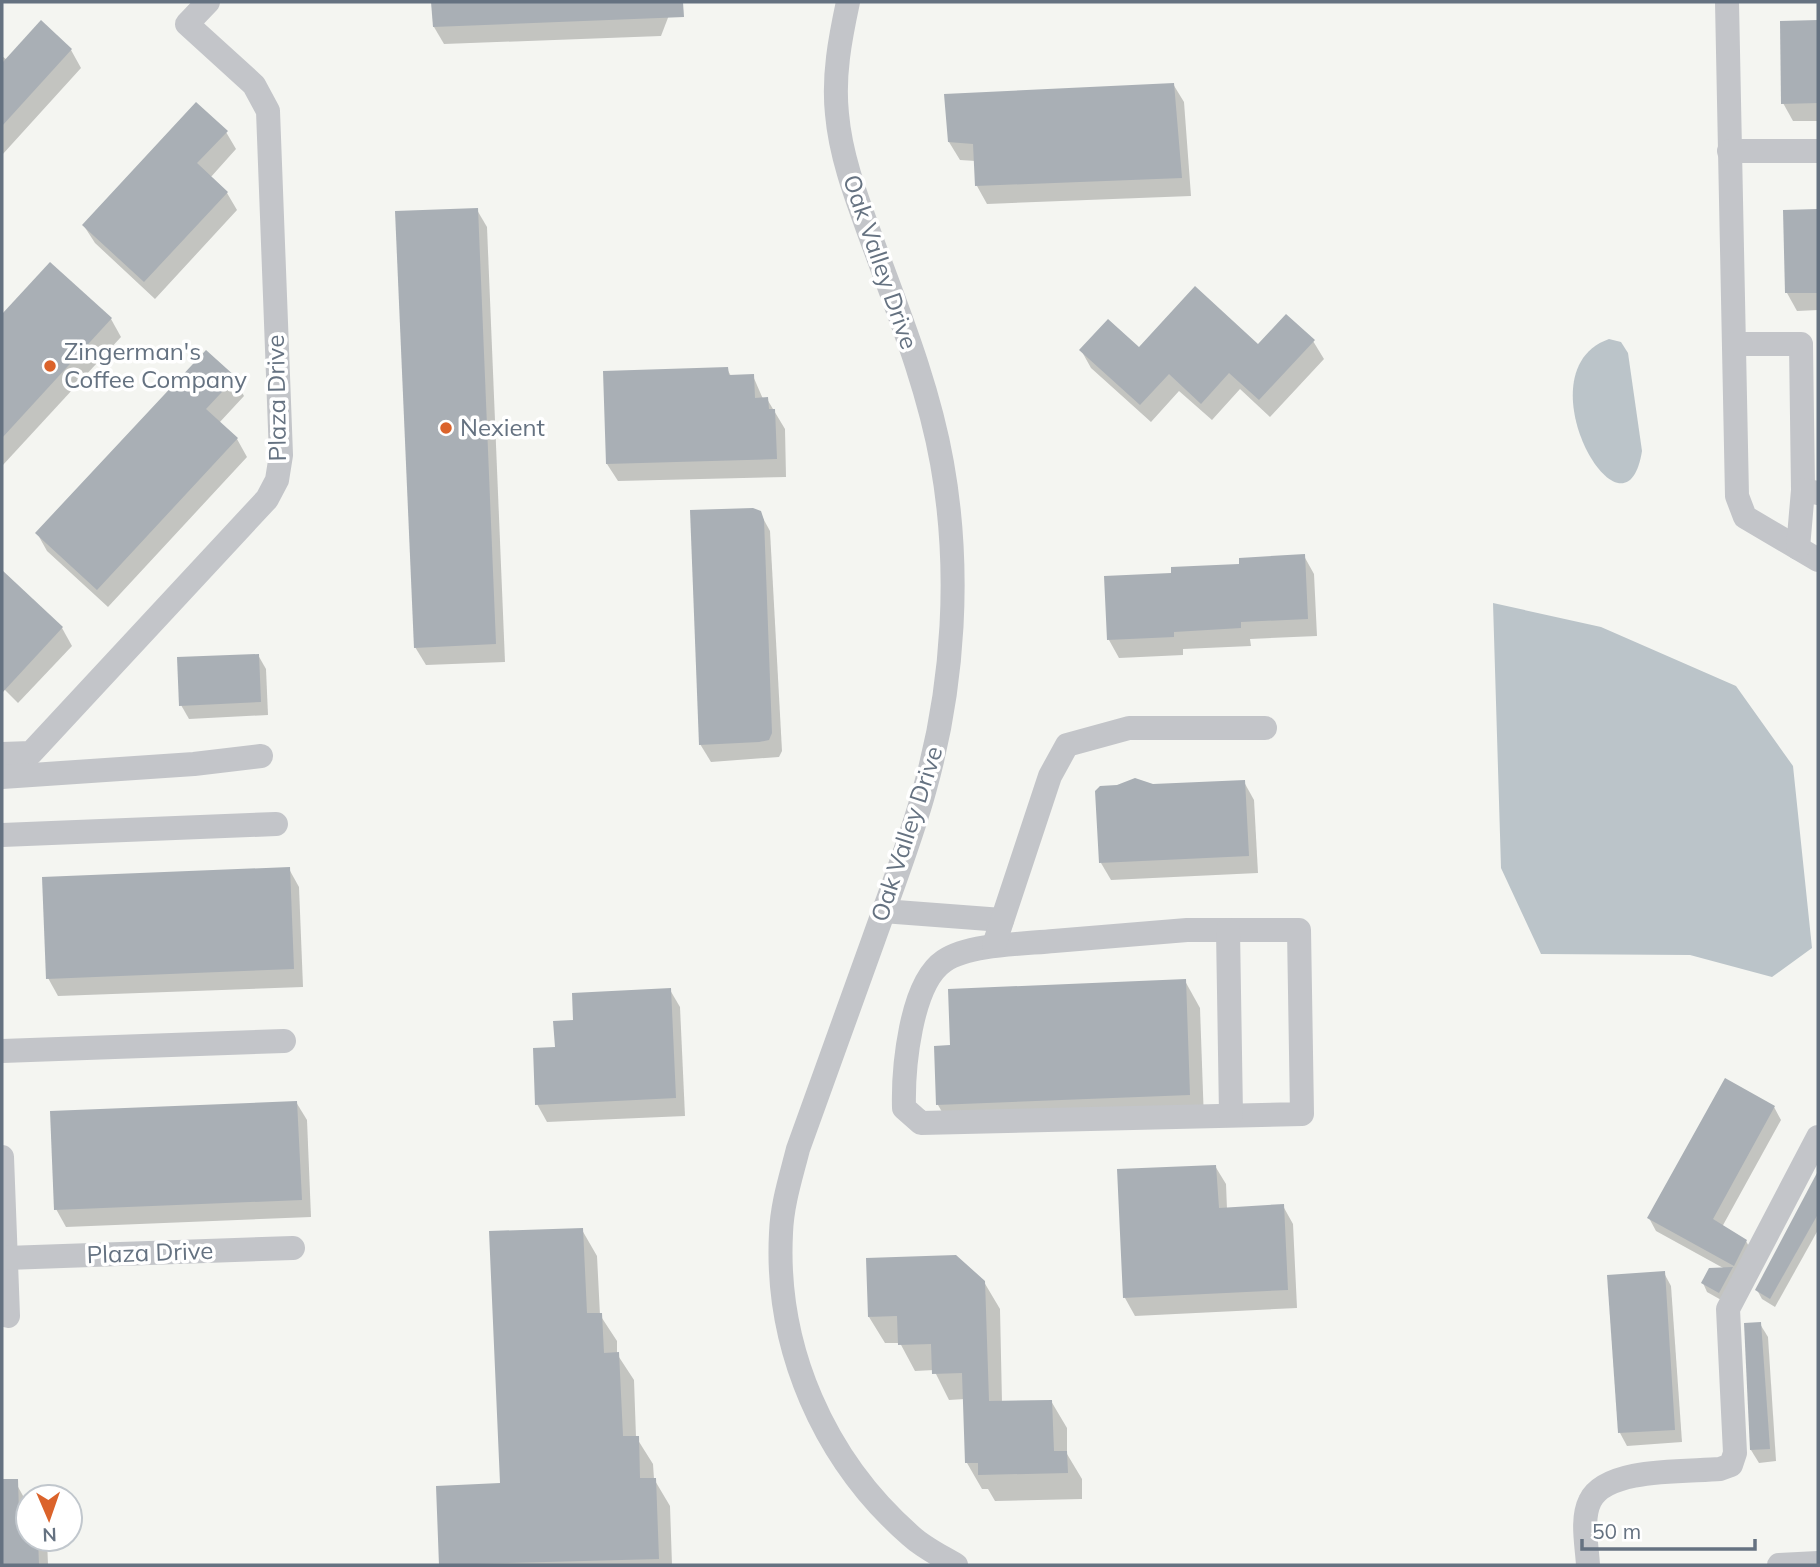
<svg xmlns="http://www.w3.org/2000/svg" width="1820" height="1567" viewBox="0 0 1820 1567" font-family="Mulish,sans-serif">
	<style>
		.water { fill: #bbc4c9 }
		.shadow { fill: #0003 }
		.building { fill: #a9afb5 }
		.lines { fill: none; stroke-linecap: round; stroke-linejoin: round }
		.minor { stroke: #c3c5c9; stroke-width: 24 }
		.poi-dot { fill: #db632b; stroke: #fff; stroke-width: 2.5 }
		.labels { text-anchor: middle; stroke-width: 7; stroke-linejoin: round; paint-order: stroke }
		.street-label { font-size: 24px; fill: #657281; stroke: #fff }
		.poi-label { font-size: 24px; fill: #657281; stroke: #fff; text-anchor: start }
	</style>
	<rect width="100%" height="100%" fill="#f4f5f1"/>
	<g class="water">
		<path d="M1609 339 1621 342 1628 353 1642 451C1625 557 1518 371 1609 339Z"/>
		<path d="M1493 603 1601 627 1736 686 1793 766 1812 948 1772 977 1690 955 1541 954 1501 868Z"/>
	</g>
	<g class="shadow">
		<path d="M433 2H674L661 36 444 44 434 27Z"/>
		<path d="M1781 22H1818V121H1793L1783 103Z"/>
		<path d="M71 50 81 68 2 155V56L7 60Z"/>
		<path d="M1173 84 1184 102 1191 196 987 204 977 186 976 161 960 160 949 142Z"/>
		<path d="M226 132 236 149 210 178 227 193 237 210 155 299 95 243 84 226Z"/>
		<path d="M477 210 487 227 505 662 426 665 415 647Z"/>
		<path d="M1818 211V310L1797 311 1787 293 1785 212Z"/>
		<path d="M50 264 111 319 121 337 2 466V317Z"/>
		<path d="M1313 341 1324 359 1270 417 1240 389 1212 420 1179 391 1151 422 1091 368 1081 350 1258 347Z"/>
		<path d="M727 369 731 376H753L763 399H767L785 429 786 477 618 481 607 464Z"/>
		<path d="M234 378 244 396 219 423 237 439 247 457 108 607 47 551 37 533Z"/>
		<path d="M760 513 770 531 782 751 779 757 711 762 700 744Z"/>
		<path d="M1304 556 1314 574 1317 636 1250 639 1251 646 1183 649V655L1119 658 1109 640 1106 578 1173 575Z"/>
		<path d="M3 573 62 628 72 646 18 703 2 687Z"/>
		<path d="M258 655 266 669 268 715 189 719 181 705Z"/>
		<path d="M1244 782 1254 800 1258 873 1111 880 1101 863 1153 786Z"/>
		<path d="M289 869 299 887 303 987 58 996 48 978Z"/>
		<path d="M1185 981 1200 1008 1204 1121 953 1131 938 1105 952 1047Z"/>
		<path d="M670 990 680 1007 685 1116 547 1122 537 1104 556 1049 575 1022Z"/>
		<path d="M296 1102 307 1120 311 1217 66 1227 56 1209Z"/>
		<path d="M1774 1107 1781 1120 1722 1227 1746 1241 1753 1254 1723 1301 1707 1292 1703 1283 1725 1269 1656 1231 1649 1218Z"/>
		<path d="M1215 1166 1226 1184 1227 1209 1283 1206 1293 1224 1297 1308 1135 1316 1125 1298 1119 1171Z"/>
		<path d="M1818 1175V1230L1775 1307 1762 1299 1757 1290Z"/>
		<path d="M582 1230 597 1256 600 1315 617 1341V1354L634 1380 636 1437 653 1464 654 1479 670 1506 672 1565H440L437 1488 501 1485Z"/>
		<path d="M1664 1273 1671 1286 1682 1442 1627 1446 1620 1433Z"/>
		<path d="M984 1282 1000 1309 1002 1403 1051 1401 1067 1428V1454L1082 1479V1499L995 1501 988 1489H982L967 1463 965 1399 949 1400 934 1370 915 1371 900 1343H885L869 1317Z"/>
		<path d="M1760 1324 1768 1337 1776 1461 1759 1463 1751 1450Z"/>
		<path d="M17 1485 27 1503 28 1539H47L48 1565H2V1486Z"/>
	</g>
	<g class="building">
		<path d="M431 2H683L684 17 433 27Z"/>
		<path d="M41 20 72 49 2 126V63Z"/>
		<path d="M1818 20V103L1781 104 1780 21Z"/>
		<path d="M1174 83 1182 178 975 186 973 144 948 142 944 94Z"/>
		<path d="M196 102 228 131 197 163 228 192 144 282 82 225Z"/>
		<path d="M478 208 496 644 414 648 395 211Z"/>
		<path d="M1818 209V293H1785L1783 210Z"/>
		<path d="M50 262 112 318 2 438V314Z"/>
		<path d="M1195 286 1258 344 1286 314 1315 340 1259 400 1229 373 1201 404 1169 374 1140 405 1079 350 1108 319 1139 347Z"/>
		<path d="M206 350 236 377 206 409 238 438 97 590 35 533Z"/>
		<path d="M728 367 729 375 754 374 755 398 768 397 769 409H775L777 459 606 464 603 371Z"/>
		<path d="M753 508 761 511 764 520 772 733 769 740 759 742 699 745 690 510Z"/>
		<path d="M1305 554 1308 619 1241 622V628L1174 632V637L1107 640 1104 576 1171 573V567L1239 564V558Z"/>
		<path d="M2 570 63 627 2 693Z"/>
		<path d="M259 654 261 702 179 706 177 657Z"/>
		<path d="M1135 778 1153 784 1245 780 1249 856 1099 863 1095 791 1100 786 1117 785Z"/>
		<path d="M290 867 294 969 46 979 42 877Z"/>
		<path d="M1186 979 1190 1095 936 1105 934 1046 950 1045 948 989Z"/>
		<path d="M671 988 676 1098 535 1105 533 1048 555 1047 553 1021 573 1020 572 993Z"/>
		<path d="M1725 1078 1775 1106 1713 1219 1747 1240 1734 1266 1647 1218Z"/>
		<path d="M297 1101 302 1200 54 1210 50 1111Z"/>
		<path d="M1216 1165 1219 1208 1284 1204 1288 1290 1123 1298 1117 1169Z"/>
		<path d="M1818 1171V1214L1770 1299 1755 1290Z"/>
		<path d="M583 1228 587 1313H602L604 1353 619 1352 623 1436H639L640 1478H656L659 1559 439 1565 436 1486 500 1483 489 1231Z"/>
		<path d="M956 1255 985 1281 989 1401 1052 1400 1054 1451H1067L1068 1473 978 1475V1463H965L962 1373 932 1374 931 1344 898 1345 897 1316 868 1317 866 1258Z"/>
		<path d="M1733 1267 1719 1293 1701 1283 1709 1268Z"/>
		<path d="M1665 1271 1675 1430 1618 1433 1607 1275Z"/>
		<path d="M1761 1322 1770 1449 1750 1450 1744 1323Z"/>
		<path d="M2 1479H18L19 1514 28 1513V1539H38L39 1565H2Z"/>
	</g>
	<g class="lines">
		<g class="minor">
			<path d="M848 2C840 39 833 76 837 114 841 160 859 204 874 246 900 316 929 389 942 463 961 569 954 684 925 788 911 840 891 890 873 941 848 1010 823 1080 798 1149 791 1177 782 1204 781 1233 775 1348 824 1460 911 1536 924 1548 941 1556 956 1565"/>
			<path d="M1727 2 1737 496 1745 517 1818 560"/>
			<path d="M1729 151H1818"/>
			<path d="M1734 344H1801L1803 490"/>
			<path d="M1798 548 1803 490 1818 493"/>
			<path d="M2 754 31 753 267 499 277 480 281 455 268 111 254 85 187 24 208 2"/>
			<path d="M2 777 194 764 261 756"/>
			<path d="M2 835 276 824"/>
			<path d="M883 911 1002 920"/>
			<path d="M1187 930H1299L1302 1114 921 1123 904 1108C903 1070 910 984 944 961 969 944 1024 944 1054 941 1098 937 1143 934 1187 930Z"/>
			<path d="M1228 930 1231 1115"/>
			<path d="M994 945 1050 776 1067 745 1129 728H1265"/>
			<path d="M2 1051 284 1041"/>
			<path d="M2 1157 8 1316"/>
			<path d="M6 1258 293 1248"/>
			<path d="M1588 1565C1587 1546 1581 1519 1590 1501 1606 1467 1687 1472 1720 1469L1731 1465 1735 1453 1728 1309 1818 1137"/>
			<path d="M1779 1565 1818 1563"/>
		</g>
	</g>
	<g class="poi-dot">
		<circle cx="50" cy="366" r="7"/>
		<circle cx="446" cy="428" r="7"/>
	</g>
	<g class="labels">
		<g class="street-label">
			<text transform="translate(880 262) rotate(71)" y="8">Oak Valley Drive</text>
			<text transform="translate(277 398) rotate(-91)" y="8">Plaza Drive</text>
			<text transform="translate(907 834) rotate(-72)" y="8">Oak Valley Drive</text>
			<text transform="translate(150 1253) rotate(-2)" y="8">Plaza Drive</text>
		</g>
		<g class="poi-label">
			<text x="64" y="360">Zingerman's<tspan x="64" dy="28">Coffee Company</tspan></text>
			<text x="460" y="436">Nexient</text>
		</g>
	</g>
	<rect width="1820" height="1567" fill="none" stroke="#657281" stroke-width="7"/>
	<g transform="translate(49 1518) rotate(178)"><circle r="33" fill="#ffffff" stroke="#c1c7cd" stroke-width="2"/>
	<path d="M0-5L12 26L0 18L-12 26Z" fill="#db632b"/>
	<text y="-10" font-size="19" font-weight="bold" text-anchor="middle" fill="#657281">N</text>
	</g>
	<path d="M1582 1539v10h173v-10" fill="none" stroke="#657281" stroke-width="3.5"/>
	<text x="1592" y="1539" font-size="21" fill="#657281" stroke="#ffffff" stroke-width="5" paint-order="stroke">50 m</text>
</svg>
